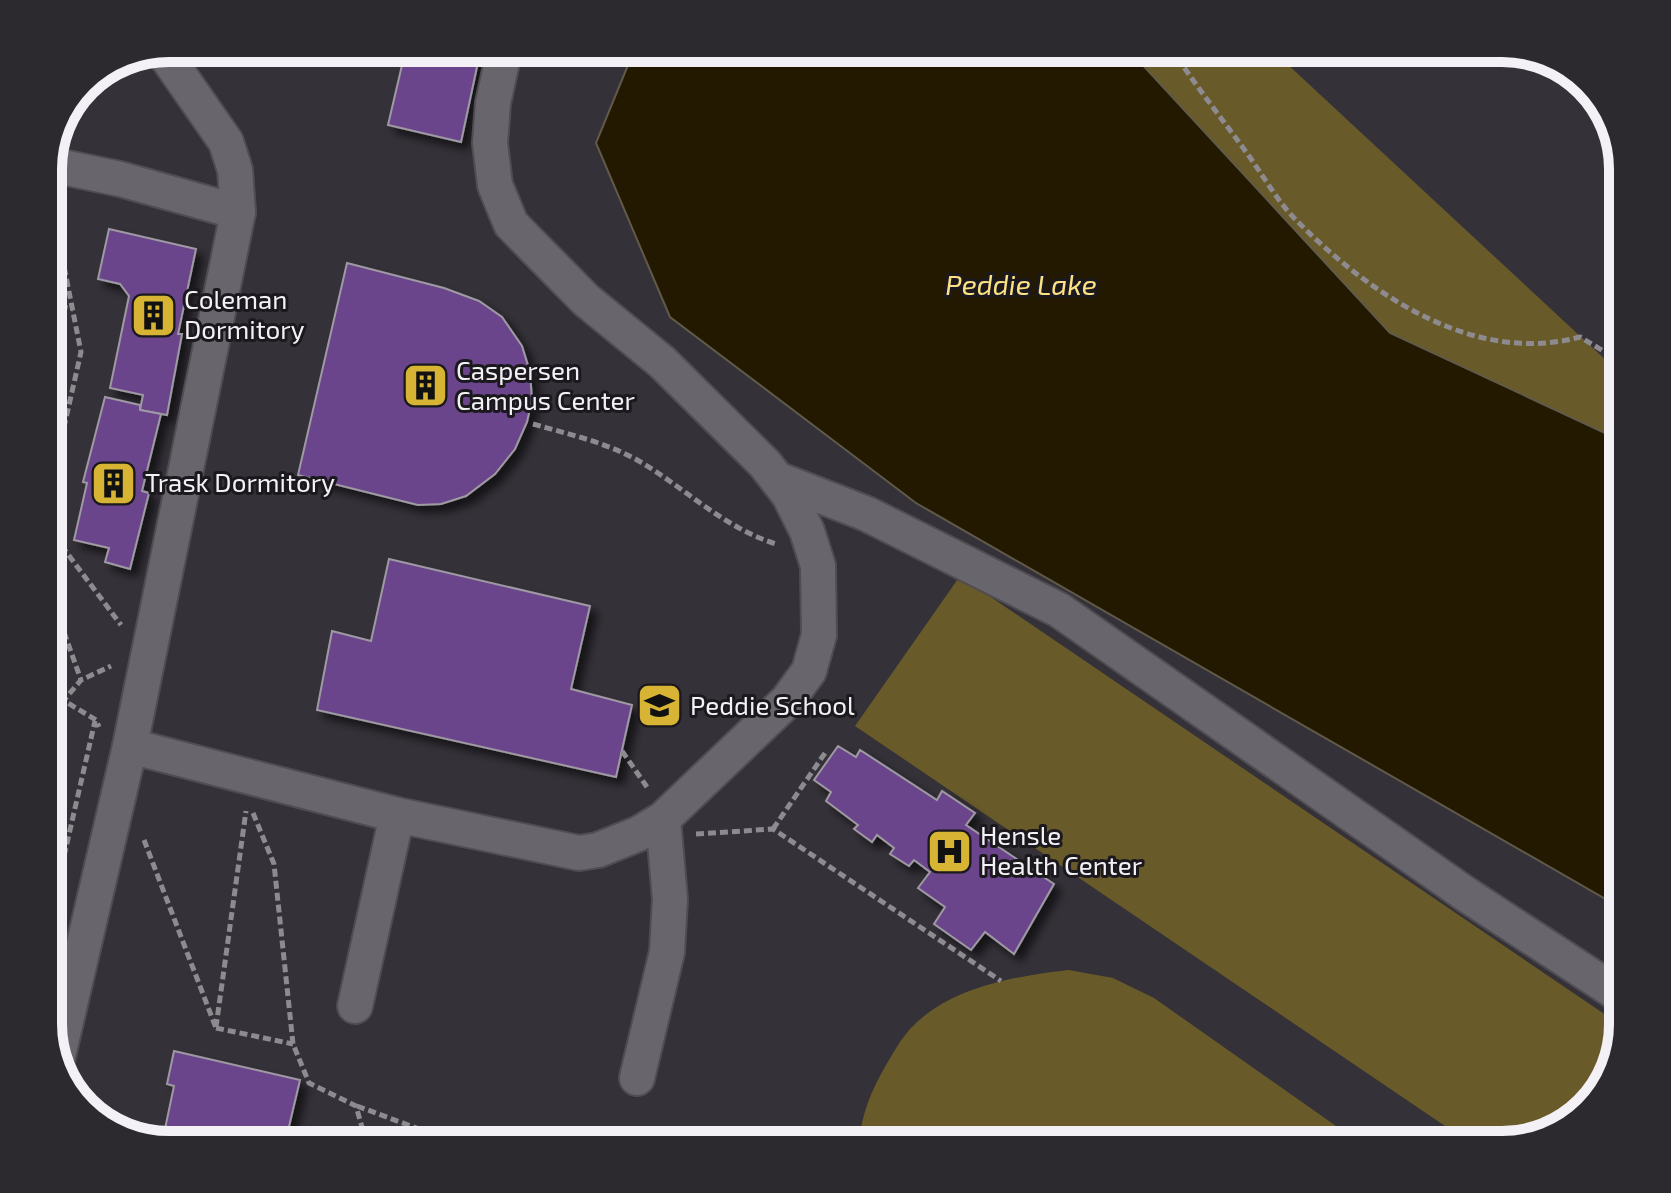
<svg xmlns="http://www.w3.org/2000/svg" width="1671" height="1193" viewBox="0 0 1671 1193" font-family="'Exo 2',sans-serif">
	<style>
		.green { fill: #685a29 }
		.water { fill: #221900; stroke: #615a4a; stroke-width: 2 }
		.building { fill: #6b458b; stroke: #9e99a2; stroke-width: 2; filter: url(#shadow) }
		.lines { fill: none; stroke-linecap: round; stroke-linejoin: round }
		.minor-casing { stroke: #504d52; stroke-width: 38 }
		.path { stroke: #8d8b90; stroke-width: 5; stroke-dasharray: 8 4; stroke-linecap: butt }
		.minor { stroke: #69656d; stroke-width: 34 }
		.labels { text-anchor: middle; stroke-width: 6; stroke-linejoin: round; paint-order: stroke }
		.poi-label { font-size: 26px; fill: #f3f1f5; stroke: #1b191d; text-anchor: start }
		.water-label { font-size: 28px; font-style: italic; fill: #fde285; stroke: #1b191d }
		.rim { fill: none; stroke: #f3f1f5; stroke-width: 10 }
	</style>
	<defs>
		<filter id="shadow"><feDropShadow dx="7" dy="7" stdDeviation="4" flood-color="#0009"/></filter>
	</defs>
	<rect width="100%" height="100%" fill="#343138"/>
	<g class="green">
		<path d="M1127 48H1270L1623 376V444L1620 440 1390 333Z"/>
		<path d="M960 576 1622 1026 1598 1097 1556 1132 1502 1145H1473L855 726Z"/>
		<path d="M1069 970 1113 978 1154 998 1363 1145H859C861 1115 871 1091 886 1065 893 1053 901 1039 910 1029 949 987 1015 976 1069 970Z"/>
	</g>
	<path class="water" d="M635 48H1127L1390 333 1620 440 1623 444V909L916 503 670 317 596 143Z"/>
	<g class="building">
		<path d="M406 48H481L461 142 388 125Z"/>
		<path d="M109 229 196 249 178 334H182L167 415 140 410 143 395 110 388 129 296 120 284 98 279Z"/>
		<path d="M347 263 444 288 479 301 502 317 522 346 530 372 532 400 527 422 515 449 495 474 466 496 441 504 418 505 298 475Z"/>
		<path d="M105 397 140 405V410L161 414 142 491 149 493 130 569 105 562 109 548 74 540 87 483 83 482Z"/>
		<path d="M389 559 590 606 571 689 632 705 616 777 317 710 332 631 371 641Z"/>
		<path d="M838 746 856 757 860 750 937 800 942 791 975 813 966 825 1054 884 1014 954 985 932 971 950 934 924 945 907 918 888 930 872 914 860 909 866 890 854 894 848 877 835 872 842 854 829 858 825 826 801 831 792 814 780Z"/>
		<path d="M174 1051 300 1080 287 1135 330 1145H168L162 1143 174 1086 167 1084Z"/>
	</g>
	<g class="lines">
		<defs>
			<g id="minor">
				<path d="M162 50 226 142 235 170 238 212 130 746 397 815 579 853 598 850 638 834 663 819 787 701 809 671 819 635 818 566 807 531 789 495 765 464 662 362 586 300 511 224 495 185 490 143 493 103 505 48"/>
				<path d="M48 164 120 179 238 212"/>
				<path d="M777 479 867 514 1059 610 1467 895 1623 997"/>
				<path d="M355 1006 397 815"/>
				<path d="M57 1060 130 746"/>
				<path d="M637 1078 667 952 670 899 663 819"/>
			</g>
		</defs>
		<use href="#minor" class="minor-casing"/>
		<g class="path">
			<path d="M1171 48C1195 85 1223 120 1249 156 1264 177 1278 202 1296 220 1368 293 1473 366 1580 337L1610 355 1623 375"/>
			<path d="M48 304 73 309"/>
			<path d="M533 424C571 435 610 443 644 464 688 491 725 528 776 544"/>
			<path d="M48 498 81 352 50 196"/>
			<path d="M48 547 64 549 121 625"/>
			<path d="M48 587 81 680"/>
			<path d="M48 691 96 720 99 727"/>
			<path d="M48 701 65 699 81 680 111 666"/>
			<path d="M622 751 647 787"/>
			<path d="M253 813 274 864 293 1044 309 1083 356 1106 367 1145"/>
			<path d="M773 829 825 753"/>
			<path d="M696 834 773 829 1001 981"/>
			<path d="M144 840 216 1028"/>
			<path d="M48 926 95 721"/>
			<path d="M216 1027 246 811"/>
			<path d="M216 1028 293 1044"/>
			<path d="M357 1106 462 1145"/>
		</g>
		<use href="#minor" class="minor"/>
	</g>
	<defs>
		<symbol id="building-square" viewBox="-11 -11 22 22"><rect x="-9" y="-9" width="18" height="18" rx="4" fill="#d7b434" stroke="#1b191d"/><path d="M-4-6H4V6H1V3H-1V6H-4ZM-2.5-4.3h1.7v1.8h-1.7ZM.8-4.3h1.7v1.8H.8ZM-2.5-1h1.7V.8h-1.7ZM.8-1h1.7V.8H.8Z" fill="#111"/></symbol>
		<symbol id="school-square" viewBox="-11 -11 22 22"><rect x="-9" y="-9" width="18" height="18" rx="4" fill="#d7b434" stroke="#1b191d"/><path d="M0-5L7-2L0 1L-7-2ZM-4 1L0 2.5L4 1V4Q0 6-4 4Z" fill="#111"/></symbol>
		<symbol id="hospital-square" viewBox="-11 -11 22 22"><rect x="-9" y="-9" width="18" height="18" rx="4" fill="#d7b434" stroke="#1b191d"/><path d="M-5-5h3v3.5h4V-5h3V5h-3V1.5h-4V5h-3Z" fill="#111"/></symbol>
	</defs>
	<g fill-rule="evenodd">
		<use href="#building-square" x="128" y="290" width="51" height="51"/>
		<use href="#building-square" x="400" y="360" width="51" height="51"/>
		<use href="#building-square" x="88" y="458" width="51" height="51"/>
		<use href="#school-square" x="634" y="680" width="51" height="51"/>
		<use href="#hospital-square" x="924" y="826" width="51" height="51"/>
	</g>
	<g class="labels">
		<g class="poi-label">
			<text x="184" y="309">Coleman<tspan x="184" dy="30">Dormitory</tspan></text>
			<text x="456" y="380">Caspersen<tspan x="456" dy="30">Campus Center</tspan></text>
			<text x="145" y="492">Trask Dormitory</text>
			<text x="690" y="715">Peddie School</text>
			<text x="980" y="845">Hensle<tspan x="980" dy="30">Health Center</tspan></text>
		</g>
		<g class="water-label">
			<text x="1021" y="295">Peddie Lake</text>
		</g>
	</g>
	<path d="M0 0H1671V1193H0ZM169 62H1502A107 107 0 0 1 1609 169V1024A107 107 0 0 1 1502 1131H169A107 107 0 0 1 62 1024V169A107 107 0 0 1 169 62Z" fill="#2c2a2e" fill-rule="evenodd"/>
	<path class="rim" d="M169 62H1502A107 107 0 0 1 1609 169V1024A107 107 0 0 1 1502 1131H169A107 107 0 0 1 62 1024V169A107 107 0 0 1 169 62Z"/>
</svg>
